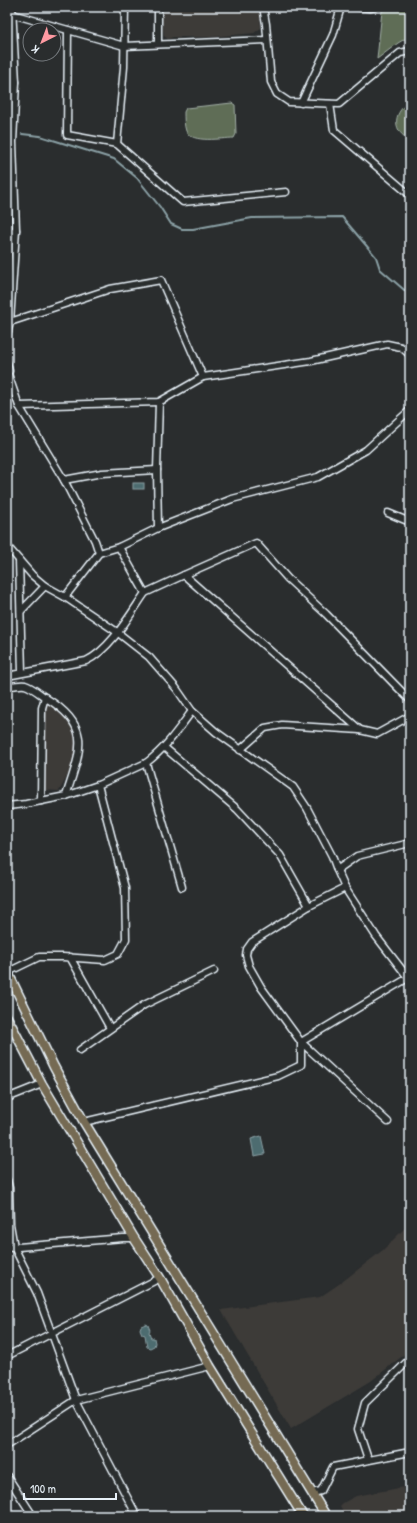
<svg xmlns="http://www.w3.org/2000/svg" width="417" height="1523" viewBox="0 0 417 1523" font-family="'Patrick Hand',sans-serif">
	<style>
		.built { fill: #3d3b38 }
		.green { fill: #5e6d56; stroke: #a3afa7 }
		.water { fill: #4d6c6f; stroke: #8ba1a6 }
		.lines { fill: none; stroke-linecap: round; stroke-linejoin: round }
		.stream { stroke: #8ba1a6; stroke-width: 2 }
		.minor-casing { stroke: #e8f1f8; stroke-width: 9 }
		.major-casing { stroke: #e8f1f8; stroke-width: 11 }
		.minor { stroke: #2a2d2e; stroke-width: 6 }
		.major { stroke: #746b52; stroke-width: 8 }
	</style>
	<rect width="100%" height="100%" fill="#2a2d2e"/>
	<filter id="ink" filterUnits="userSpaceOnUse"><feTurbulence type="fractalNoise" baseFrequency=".025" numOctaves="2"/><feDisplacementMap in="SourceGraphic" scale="8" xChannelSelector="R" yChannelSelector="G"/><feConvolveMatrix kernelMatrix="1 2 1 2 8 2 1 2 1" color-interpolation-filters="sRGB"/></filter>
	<g filter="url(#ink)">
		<g class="built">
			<path d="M161 7H259L261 28 254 33 211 37H173L168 39 164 36Z"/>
			<path d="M48 702 62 711 71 721 76 744 74 764 59 791 45 790V710Z"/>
			<path d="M410 1223V1350L371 1381 291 1429 221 1310 320 1297 342 1282 383 1250Z"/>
			<path d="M410 1486V1516H346L340 1506 343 1503 356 1496Z"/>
		</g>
		<g class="green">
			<path d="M394 7H409L410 10V36L398 43 377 59 382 11Z"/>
			<path d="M232 103 235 105 236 134 234 138C222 138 192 144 186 131 184 126 184 117 184 112L186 108Z"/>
			<path d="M408 103H410V140C393 132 392 114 408 103Z"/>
		</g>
		<g class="water">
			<rect x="133" y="483" width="11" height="6"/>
			<path d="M261 1136 265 1154 254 1156 251 1139Z"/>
			<path d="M146 1324 148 1325 150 1330 149 1332 151 1338H154L155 1343 154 1346 150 1348 147 1347 145 1335 142 1334 140 1329 141 1326Z"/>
		</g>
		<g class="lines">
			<path class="stream" d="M22 134 40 136 114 159 137 178 160 207 171 224 182 229H193L252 218 342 217 376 257 380 269 410 295"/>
			<defs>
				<g id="minor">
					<path d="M263 7 266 24 271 82 277 94 289 102 339 104 400 53 410 51"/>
					<path d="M359 7 370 8 375 7"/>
					<path d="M12 14 124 46 267 40"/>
					<path d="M68 30 67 135 117 144 183 202 286 192"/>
					<path d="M158 44V7"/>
					<path d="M7 82H16"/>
					<path d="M301 103 333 35 341 7"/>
					<path d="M330 104 334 130 410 195"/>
					<path d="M117 144 124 67 125 7"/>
					<path d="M7 233 16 230"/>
					<path d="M10 322 110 289 161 280 203 377"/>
					<path d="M7 335 10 322 16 230 13 142 16 82 12 7"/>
					<path d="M7 363 9 371 7 375"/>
					<path d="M8 374 19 406 64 480 95 541 99 553"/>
					<path d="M19 406 159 402 203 377 311 361 387 344 401 347 410 355"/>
					<path d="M64 480 102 473 157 470"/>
					<path d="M388 513 410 522"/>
					<path d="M158 528 157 470 159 402"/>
					<path d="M7 546 32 575 45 586 65 597 117 632 149 657 176 688 192 711 216 732 293 787 307 808 332 856 337 870 345 888 376 936 410 980"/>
					<path d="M19 560 22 672"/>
					<path d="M184 575 256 543 288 579 326 614 410 700"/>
					<path d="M145 593 184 575 360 730"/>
					<path d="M65 597 99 553 119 547 158 528 232 499 318 477 366 450 410 410"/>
					<path d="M21 611 45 586"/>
					<path d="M7 676 86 661C110 650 130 615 145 593L119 547"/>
					<path d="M7 687C12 686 20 684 25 685 32 687 40 694 46 698 94 727 80 751 66 796L26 804 7 806"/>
					<path d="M165 748 237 809 280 855 309 906"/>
					<path d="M240 750 265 728 282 725 360 730 377 734 410 716"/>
					<path d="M146 763 182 887"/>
					<path d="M98 785 146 763C165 749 178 730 192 711"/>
					<path d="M41 801 42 708 45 697"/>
					<path d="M337 870 357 856 410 843"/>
					<path d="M345 888 309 906 252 942 247 949 246 955 249 966 261 987 301 1042 388 1122"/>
					<path d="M70 957 110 1028"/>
					<path d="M8 972 39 957H63L105 960 118 954 126 939 125 888 98 785 66 796"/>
					<path d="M301 1042 408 978"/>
					<path d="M80 1050 144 1005 214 971"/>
					<path d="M7 1098 42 1084"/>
					<path d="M84 1122 278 1076 301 1065V1042"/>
					<path d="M7 1180 9 1188 10 1224 14 1247 37 1293 76 1400 137 1516"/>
					<path d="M7 1248 123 1238H134"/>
					<path d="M7 1356 160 1278"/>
					<path d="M7 1445 76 1400 210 1366"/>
					<path d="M368 1459 358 1429 365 1403 410 1359"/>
					<path d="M7 1476 33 1516"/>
					<path d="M312 1493 321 1491 333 1467 410 1452"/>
				</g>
				<g id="major">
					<path d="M7 971 54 1067 84 1122 326 1516"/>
					<path d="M7 1017 42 1084 134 1238 160 1278 210 1366 303 1516"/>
				</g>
			</defs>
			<use href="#minor" class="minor-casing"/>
			<use href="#major" class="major-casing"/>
			<use href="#minor" class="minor"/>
			<use href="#major" class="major"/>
		</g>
	</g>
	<rect width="417" height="1523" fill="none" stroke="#2a2d2e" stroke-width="24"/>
	<rect x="12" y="12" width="393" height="1499" fill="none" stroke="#e8f1f8" stroke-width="1.5" filter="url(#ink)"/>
	<g transform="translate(42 42) rotate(222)"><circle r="19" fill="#2a2d2e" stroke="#767b7f"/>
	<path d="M0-3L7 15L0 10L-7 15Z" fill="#ff9aa2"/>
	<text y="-6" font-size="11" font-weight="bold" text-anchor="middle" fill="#e8f1f8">K</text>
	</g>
	<path d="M24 1493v6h92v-6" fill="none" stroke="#e8f1f8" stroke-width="2"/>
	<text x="30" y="1493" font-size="12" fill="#e8f1f8" stroke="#2a2d2e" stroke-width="3" paint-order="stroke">100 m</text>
</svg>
